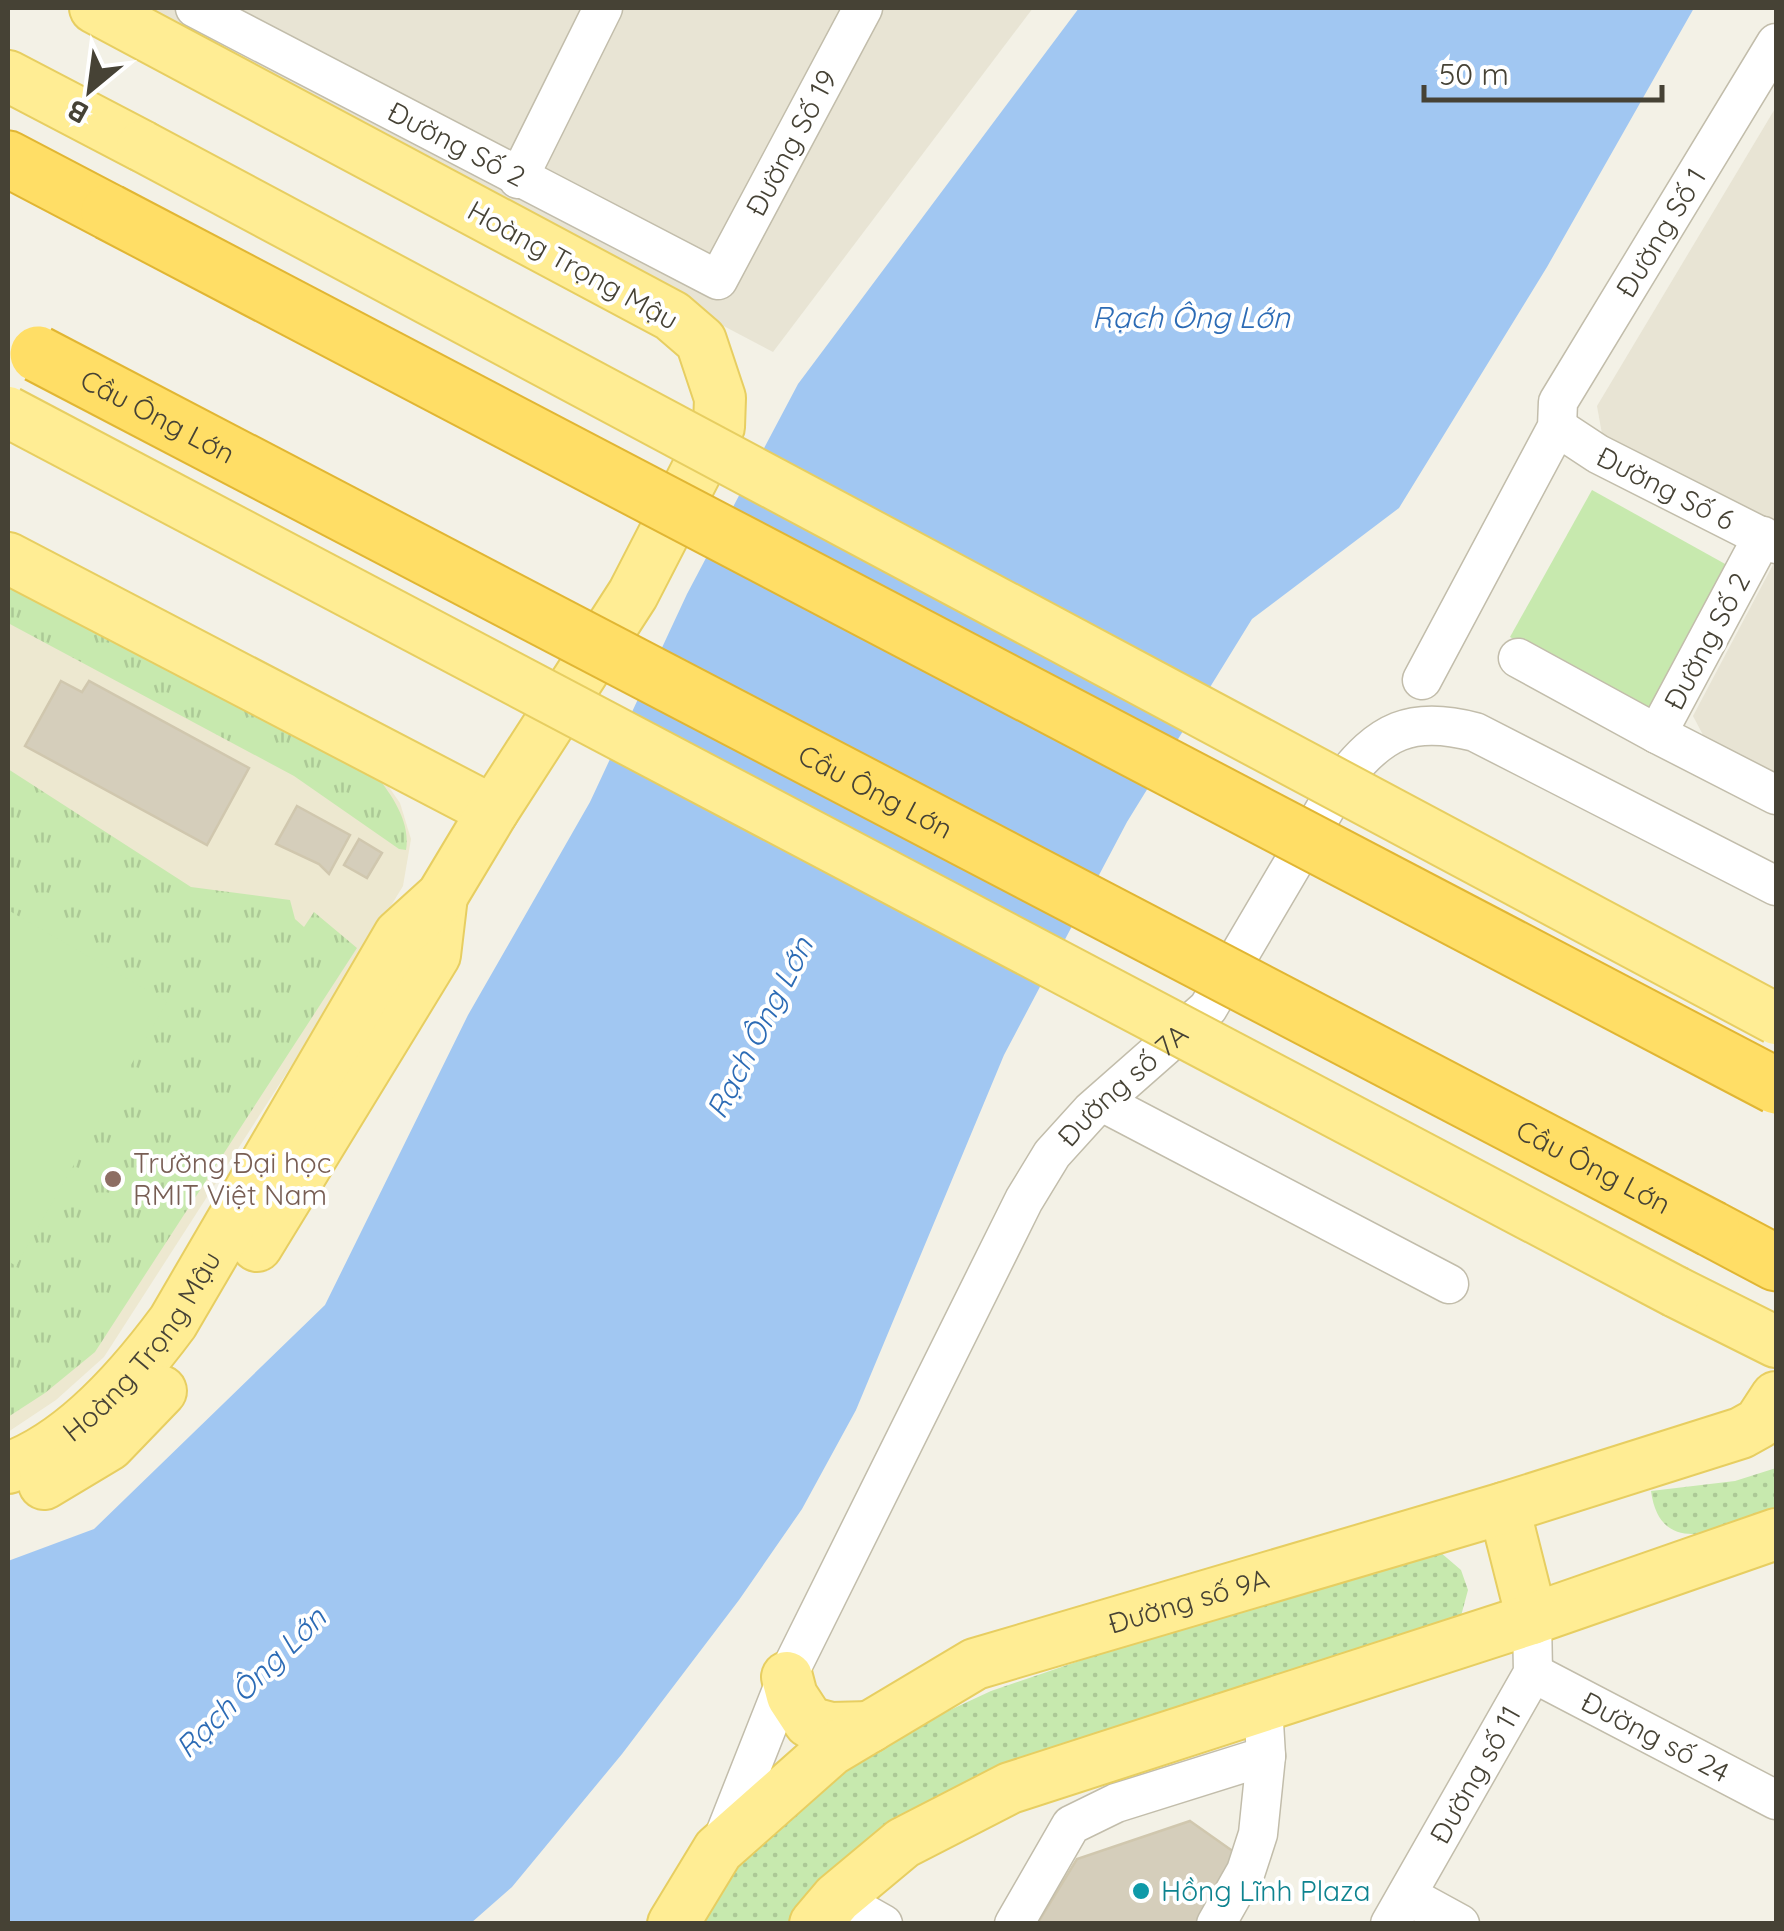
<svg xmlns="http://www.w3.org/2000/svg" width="1784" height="1931" viewBox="0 0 1784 1931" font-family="Quicksand,sans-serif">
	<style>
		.residential { fill: #e8e4d4 }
		.education { fill: #ede8d0 }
		.grass { fill: url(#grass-tufts) }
		.park { fill: url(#park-dots) }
		.pitch { fill: #c7e9ae }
		.water { fill: #a1c7f2 }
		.building { fill: #d5cebb; stroke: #d0c7ae; stroke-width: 2.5 }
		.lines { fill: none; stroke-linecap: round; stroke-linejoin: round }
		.minor-casing { stroke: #c2bdab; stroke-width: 41 }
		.major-casing { stroke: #e7ce61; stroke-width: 54 }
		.highway-casing { stroke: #e1b633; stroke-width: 59 }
		.minor { stroke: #fff; stroke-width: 38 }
		.major { stroke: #ffed94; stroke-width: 50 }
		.highway { stroke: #ffde66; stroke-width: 55 }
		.major-bridge-casing { stroke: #e7ce61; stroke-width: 54; stroke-linecap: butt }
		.highway-bridge-casing { stroke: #e1b633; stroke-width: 59; stroke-linecap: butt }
		.major-bridge { stroke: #ffed94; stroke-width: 50 }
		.highway-bridge { stroke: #ffde66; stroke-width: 55 }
		.education-dot { fill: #8d6e63; stroke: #fff; stroke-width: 4 }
		.culture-dot { fill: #0f9aa8; stroke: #fff; stroke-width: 4 }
		.labels { text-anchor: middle; stroke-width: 8; stroke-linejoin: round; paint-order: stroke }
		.street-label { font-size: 28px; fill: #464235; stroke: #fff }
		.education-label { font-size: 28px; fill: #785e54; stroke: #fff; text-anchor: start }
		.culture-label { font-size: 28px; fill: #0d838f; stroke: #fff; text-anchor: start }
		.water-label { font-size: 30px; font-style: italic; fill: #2c6bb5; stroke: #fff }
	</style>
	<defs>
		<pattern id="grass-tufts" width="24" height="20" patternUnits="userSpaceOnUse" patternTransform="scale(2.5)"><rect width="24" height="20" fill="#c7e9ae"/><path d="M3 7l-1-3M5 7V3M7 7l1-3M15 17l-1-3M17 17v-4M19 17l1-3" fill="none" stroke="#acc996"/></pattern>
		<pattern id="park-dots" width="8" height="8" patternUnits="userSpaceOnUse" patternTransform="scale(2.5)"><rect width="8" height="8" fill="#c7e9ae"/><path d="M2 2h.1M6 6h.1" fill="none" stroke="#acc996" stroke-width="1.8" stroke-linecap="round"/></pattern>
	</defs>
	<rect width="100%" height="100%" fill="#f3f1e6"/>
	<g class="residential">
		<path d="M119 8H1033L773 352Z"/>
		<path d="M1776 107V529L1602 434 1597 406Z"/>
		<path d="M1776 559V787L1712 752 1693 716Z"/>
	</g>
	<path class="education" d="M8 575 375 767 400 803 411 839 403 886 333 1001 104 1357 56 1400 8 1432Z"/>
	<g class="grass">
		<path d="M8 578 373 771C390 793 411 820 406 850L399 849 294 776 8 623Z"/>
		<path d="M8 769 191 887 290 900 295 919 304 927 314 912 357 948 95 1352 45 1393 8 1417Z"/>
	</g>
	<g class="park">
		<path d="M1776 1468V1511C1729 1525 1661 1564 1651 1491L1735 1481Z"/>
		<path d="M1414 1547 1440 1552 1461 1570 1468 1590 1461 1616 1003 1776 798 1923 696 1924 734 1864 790 1809 858 1761 922 1723 991 1691Z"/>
	</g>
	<g class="pitch">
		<path d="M1592 490 1736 570 1655 717 1510 637Z"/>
		<path d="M8 910 167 1002 16 1266 8 1261Z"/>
	</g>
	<path class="water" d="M1079 8H1694L1547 267 1399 508 1252 619 1127 822 1004 1055 856 1410 802 1509 739 1600 622 1754 512 1887 471 1923 8 1924V1561L94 1529 325 1305 468 1015 590 802 687 594 798 384Z"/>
	<g class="building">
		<path d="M61 681 82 692 89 681 249 768 207 845 25 746Z"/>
		<path d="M297 806 350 835 329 874 319 864 276 844Z"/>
		<path d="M359 839 382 853 367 878 344 865Z"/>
		<path d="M1190 1821 1244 1859 1206 1924H1037L1077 1859Z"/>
	</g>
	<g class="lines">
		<defs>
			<g id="minor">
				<path id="s1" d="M195 8 718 280 863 8"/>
				<path d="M518 179 603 8"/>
				<path id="s2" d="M1557 427 1598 454 1776 544"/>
				<path d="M1763 536 1657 734 1776 795"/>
				<path d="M1518 658 1657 734"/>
				<path id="s3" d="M1422 680 1557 427 1558 402 1776 43"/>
				<path d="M1102 1102 1449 1284"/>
				<path id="s4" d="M1533 1673 1776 1800"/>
				<path id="s5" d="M721 1844 787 1677 1024 1200 1052 1154 1091 1111 1208 1008 1341 782C1380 731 1411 715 1475 732L1776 886"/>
				<path d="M1407 1895 1460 1924"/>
				<path d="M837 1898 883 1924"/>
				<path d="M1014 1924 1071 1825 1116 1803 1266 1756 1263 1706"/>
				<path d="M1216 1924 1246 1871 1258 1834 1266 1756"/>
				<path id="s6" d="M1390 1924 1533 1673 1532 1619"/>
			</g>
			<g id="major">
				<path d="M8 76 142 146"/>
				<path d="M8 558 493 811"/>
				<path d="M257 1246 435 955 442 896"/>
				<path d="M1676 1292 1776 1342"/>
				<path id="s7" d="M8 1468C73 1445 133 1376 173 1322L399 935 442 896 493 811 633 594 719 427 720 398 701 341 672 316 95 8"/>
				<path d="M44 1484 109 1445 161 1391"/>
				<path d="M1504 1508 1532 1619"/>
				<path d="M787 1677 792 1696 809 1722 831 1728 870 1727"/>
				<path id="s8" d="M673 1924 718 1850 831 1750 975 1664 1504 1508 1741 1433 1759 1423 1776 1397"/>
				<path d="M815 1924 837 1898 903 1843 1010 1788 1532 1619 1776 1534"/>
			</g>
			<g id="highway">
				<path d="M8 159 109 212"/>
				<path d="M1712 1229 1776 1263"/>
			</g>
		</defs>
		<use href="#minor" class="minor-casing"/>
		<use href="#major" class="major-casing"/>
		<use href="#highway" class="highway-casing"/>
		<use href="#minor" class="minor"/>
		<use href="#major" class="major"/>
		<use href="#highway" class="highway"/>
		<defs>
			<g id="major-bridge">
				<path d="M142 146 1776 1019"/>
				<path d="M8 412 1676 1292"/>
			</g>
			<g id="highway-bridge">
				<path d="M109 212 1776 1086"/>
				<path id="s9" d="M38 354 1712 1229"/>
			</g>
		</defs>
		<use href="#major-bridge" class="major-bridge-casing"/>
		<use href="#highway-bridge" class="highway-bridge-casing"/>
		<use href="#major-bridge" class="major-bridge"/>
		<use href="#highway-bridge" class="highway-bridge"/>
	</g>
	<circle class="education-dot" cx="113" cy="1179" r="10"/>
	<circle class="culture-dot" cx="1141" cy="1891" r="10"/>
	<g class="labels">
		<g class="street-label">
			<text dy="10" stroke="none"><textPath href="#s1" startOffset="745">Đường Số 19</textPath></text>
			<text dy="10" stroke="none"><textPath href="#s1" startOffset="295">Đường Số 2</textPath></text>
			<text dy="10" stroke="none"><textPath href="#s3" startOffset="510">Đường Số 1</textPath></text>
			<text transform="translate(573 265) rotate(29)" y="10">Hoàng Trọng Mậu</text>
			<text dy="10" stroke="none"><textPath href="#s9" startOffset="135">Cầu Ông Lớn</textPath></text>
			<text dy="10" stroke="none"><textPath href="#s2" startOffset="125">Đường Số 6</textPath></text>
			<text transform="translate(1707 641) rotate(-62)" y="10">Đường Số 2</text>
			<text dy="10" stroke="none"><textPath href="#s9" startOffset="945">Cầu Ông Lớn</textPath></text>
			<text dy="10" stroke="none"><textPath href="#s5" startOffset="865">Đường số 7A</textPath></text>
			<text dy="10" stroke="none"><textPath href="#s9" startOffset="1755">Cầu Ông Lớn</textPath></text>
			<text dy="10" stroke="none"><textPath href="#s7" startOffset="185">Hoàng Trọng Mậu</textPath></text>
			<text dy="10" stroke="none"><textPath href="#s8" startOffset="628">Đường số 9A</textPath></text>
			<text dy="10" stroke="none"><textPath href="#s4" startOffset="138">Đường số 24</textPath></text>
			<text dy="10" stroke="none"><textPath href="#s6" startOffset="172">Đường số 11</textPath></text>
		</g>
		<g class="education-label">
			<text x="133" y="1173">Trường Đại học<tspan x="133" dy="32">RMIT Việt Nam</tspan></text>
		</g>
		<g class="culture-label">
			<text x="1161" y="1901">Hồng Lĩnh Plaza</text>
		</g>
		<g class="water-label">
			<text x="1191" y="328">Rạch Ông Lớn</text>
			<text transform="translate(760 1028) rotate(-63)" y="10">Rạch Ông Lớn</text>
			<text transform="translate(251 1683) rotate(-45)" y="10">Rạch Ông Lớn</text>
		</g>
	</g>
	<rect width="1784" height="1931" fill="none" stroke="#464235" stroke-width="20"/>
	<g transform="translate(90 90) rotate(209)" stroke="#ffffff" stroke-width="8" paint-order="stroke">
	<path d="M0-8L18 38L0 25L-18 38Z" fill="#464235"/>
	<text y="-15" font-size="28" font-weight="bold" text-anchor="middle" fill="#464235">B</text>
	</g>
	<path d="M1424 85v15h238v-15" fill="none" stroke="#464235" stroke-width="5"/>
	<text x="1439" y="85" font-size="30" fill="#464235" stroke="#ffffff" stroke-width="8" paint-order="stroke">50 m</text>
</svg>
